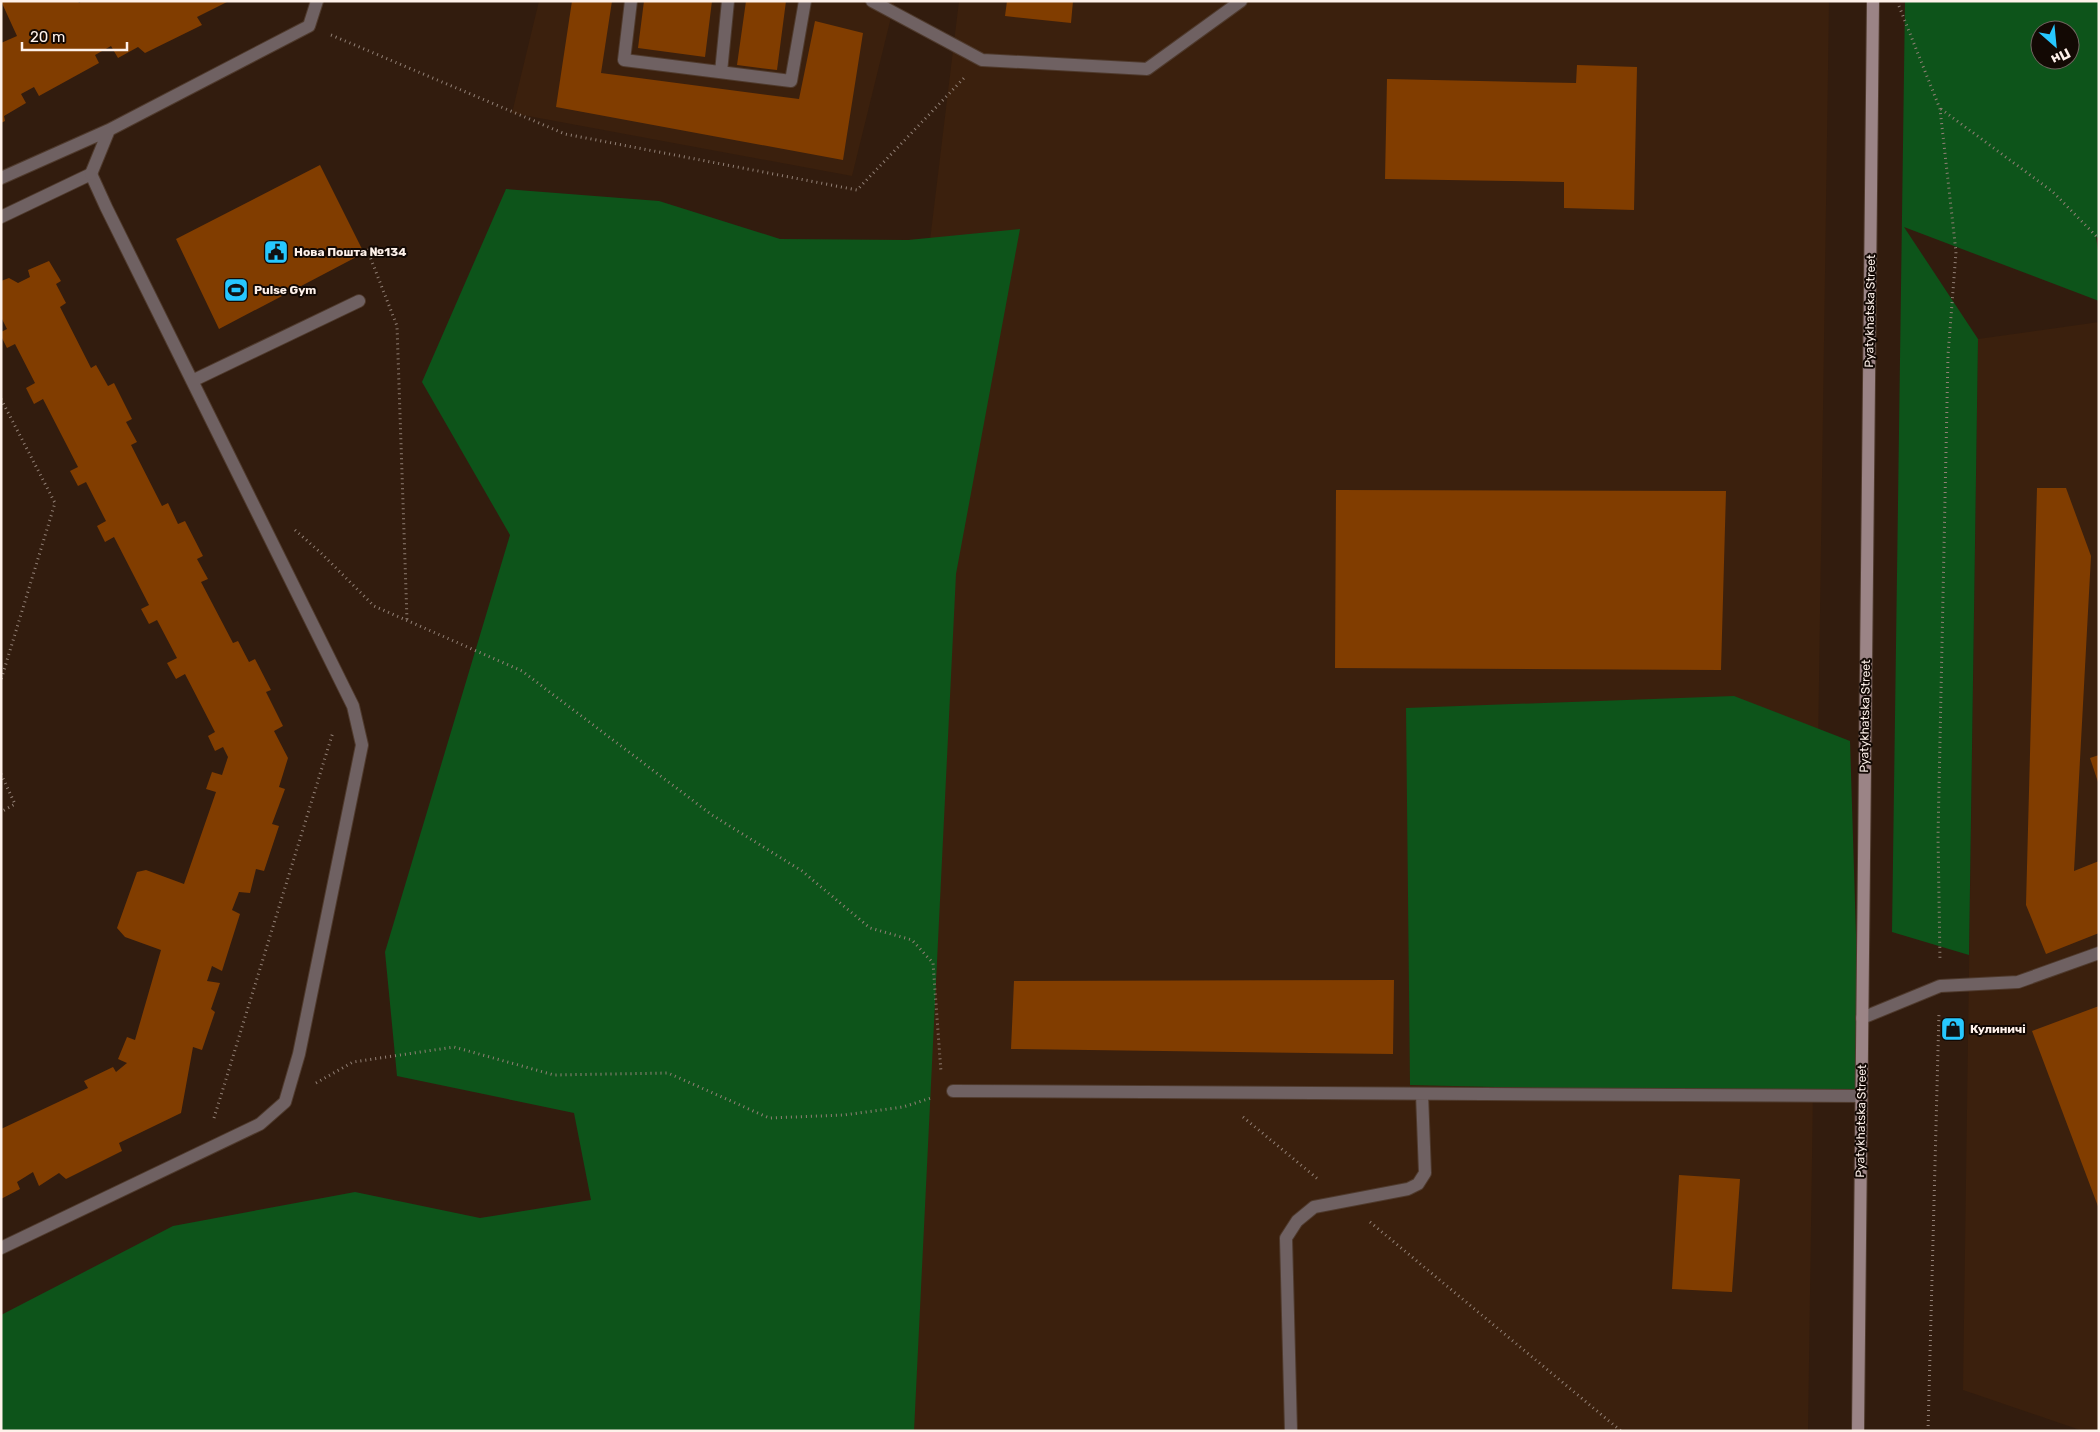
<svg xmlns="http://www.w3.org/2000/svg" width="2100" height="1432" viewBox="0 0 2100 1432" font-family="Rubik,sans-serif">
<rect width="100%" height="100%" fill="#321c0e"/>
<path fill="#3b200d" d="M539,1H895L852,176L512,113Z
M959,1H1829L1808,1431H879L920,323Z
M2099,322V1431H2083L1963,1390L1978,339Z"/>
<path fill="#0d541a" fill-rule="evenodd" d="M1905,1H2099V238L2096,237L2099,257V301L1904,227L1978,339L1969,955L1892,932ZM2040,30H2070V60H2040Z
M506,189L659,201L780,239L908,240L1020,229L956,574L914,1431H1V1315L173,1226L355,1192L480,1218L591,1200L574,1113L397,1076L385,952L510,535L422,382Z
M1734,696L1850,741L1861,1096L1410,1085L1406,708Z"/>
<path fill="#813d00" d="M1,1H78L79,3L82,1H229L197,17L202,25L145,53L138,47L118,58L111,46L95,55L99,63L39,96L34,87L21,94L26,103L4,116L5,121L1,123V43L17,36Z
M572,1H612L601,73L799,99L815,21L863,33L843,160L556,107Z
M644,1H712L705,57L638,48Z
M746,1H786L777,70L737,65Z
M1007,1H1073L1071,23L1005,16Z
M1577,65L1637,67L1634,210L1564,208V182L1385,179L1387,79L1576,83Z
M320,165L364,253L219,329L176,239Z
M49,261L61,281L56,284L66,303L60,307L91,368L96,365L108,386L114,383L132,419L126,422L137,442L131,445L162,506L168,503L178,524L185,521L203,556L197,559L208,579L201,582L233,643L238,641L249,662L255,659L271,690L266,692L283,726L274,731L288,758L279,787L285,789L272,824L279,826L264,871L256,869L250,893L239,892L232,910L240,914L222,971L212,966L207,981L220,983L211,1009L215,1012L202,1050L193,1047L181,1113L119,1143L122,1151L66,1179L59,1173L39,1186L33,1172L17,1182L20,1189L1,1199V1129L88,1088L84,1081L113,1067L116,1072L127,1063L118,1059L127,1037L135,1040L161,950L125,937L117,928L137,872L146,870L184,884L216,792L206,789L212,772L222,775L228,757L223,747L215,751L208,736L215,732L185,674L176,679L167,663L177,658L157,620L149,624L141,609L149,605L114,537L105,542L97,526L106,521L86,482L78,486L70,471L78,467L43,399L34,404L26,388L35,383L15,344L7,348L1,336V332L7,329L1,317V281L9,278L18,283L30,277L28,270Z
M2037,488H2066L2091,556L2074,871L2099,861V933L2046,954L2026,905Z
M1336,490L1726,491L1721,670L1335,668Z
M2099,755V782H2098L2090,758Z
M1394,980L1393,1054L1011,1049L1014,981Z
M2099,1006V1209L2032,1031Z
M1679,1175L1740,1179L1732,1292L1672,1289Z"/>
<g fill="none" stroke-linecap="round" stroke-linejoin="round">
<defs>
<path id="lane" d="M631,1L624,60L791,81L805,1
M872,1L982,60L1147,69L1241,1
M721,72L728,1
M1,217L91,174L106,207L353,706L362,745L299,1054L285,1102L260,1124L1,1248
M192,381L359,301
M1862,1018L1940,986L2018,982L2099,953
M953,1091L1861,1096
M1291,1431L1286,1238L1297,1221L1314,1207L1408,1189L1418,1184L1425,1173L1422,1094"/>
<path id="street" d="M91,174L109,130L309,26L317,1
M1,178L109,130"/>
<path id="secondary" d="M1858,1431L1873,1"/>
</defs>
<use href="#lane" stroke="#4f3a2d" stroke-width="14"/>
<use href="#street" stroke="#4f3a2d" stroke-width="14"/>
<use href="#secondary" stroke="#4f3a2d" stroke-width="14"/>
<path stroke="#928076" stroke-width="3" stroke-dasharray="1 4" stroke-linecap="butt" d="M1899,6L1940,109L1956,252L1948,355L1938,837L1940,961
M331,35L565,134L857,190L964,78
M1941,109L2053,192L2099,239
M367,249L397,326L407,620
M1,399L55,503L1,680
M295,530L321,553L374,606L522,671L712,815L802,871L870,928L912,940L933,963L941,1072
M1,774L15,804L1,812
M316,1083L353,1062L454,1047L554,1075L668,1073L769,1118L844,1115L903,1107L931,1098
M1243,1117L1319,1180
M214,1118L333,732
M1370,1222L1621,1431
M1928,1431L1939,1012"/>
<use href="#lane" stroke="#6f6162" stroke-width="12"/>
<use href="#street" stroke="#6f6162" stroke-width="12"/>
<use href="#secondary" stroke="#9b8486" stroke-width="12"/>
</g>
<defs>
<symbol id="civic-square" viewBox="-11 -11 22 22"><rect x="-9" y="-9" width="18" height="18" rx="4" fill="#27c8ff" stroke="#130904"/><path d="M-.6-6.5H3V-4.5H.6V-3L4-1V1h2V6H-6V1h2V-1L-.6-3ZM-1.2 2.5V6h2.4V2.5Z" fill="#111"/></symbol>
<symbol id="stadium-square" viewBox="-11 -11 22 22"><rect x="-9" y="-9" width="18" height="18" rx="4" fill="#27c8ff" stroke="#130904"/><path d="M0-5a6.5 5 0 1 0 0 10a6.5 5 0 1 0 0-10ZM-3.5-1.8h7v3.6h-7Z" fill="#111"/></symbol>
<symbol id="shop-square" viewBox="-11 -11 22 22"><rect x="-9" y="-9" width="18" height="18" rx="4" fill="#27c8ff" stroke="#130904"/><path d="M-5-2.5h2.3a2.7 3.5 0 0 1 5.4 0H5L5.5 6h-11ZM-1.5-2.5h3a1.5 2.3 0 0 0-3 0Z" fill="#111"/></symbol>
</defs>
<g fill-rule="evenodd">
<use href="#civic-square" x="262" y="238" width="28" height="28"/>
<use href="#stadium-square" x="222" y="276" width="28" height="28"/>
<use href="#shop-square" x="1939" y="1015" width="28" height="28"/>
</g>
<g text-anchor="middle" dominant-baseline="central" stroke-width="4" stroke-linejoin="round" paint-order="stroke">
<g font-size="12" font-weight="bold" fill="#fef1ea" stroke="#130904" text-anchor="start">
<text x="294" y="252">Нова Пошта №134</text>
<text x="254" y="290">Pulse Gym</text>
<text x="1970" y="1029">Кулиничі</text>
</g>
<g font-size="12" fill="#fef1ea" stroke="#130904">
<text transform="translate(1870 311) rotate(-89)">Pyatykhatska Street</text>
<text transform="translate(1865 716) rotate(-89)">Pyatykhatska Street</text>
<text transform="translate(1861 1121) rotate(-89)">Pyatykhatska Street</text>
</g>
</g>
<rect width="2100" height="1432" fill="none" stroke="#fef1ea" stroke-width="5"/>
<g transform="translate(2055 45) rotate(153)"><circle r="24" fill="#130904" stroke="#716660"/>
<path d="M0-4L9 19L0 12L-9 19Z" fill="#27c8ff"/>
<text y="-8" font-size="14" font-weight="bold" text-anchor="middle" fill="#fef1ea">Пн</text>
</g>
<path d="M22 42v8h105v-8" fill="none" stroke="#fef1ea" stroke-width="2.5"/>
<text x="30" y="42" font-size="15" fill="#fef1ea" stroke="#130904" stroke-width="4" paint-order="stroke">20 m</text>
</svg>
